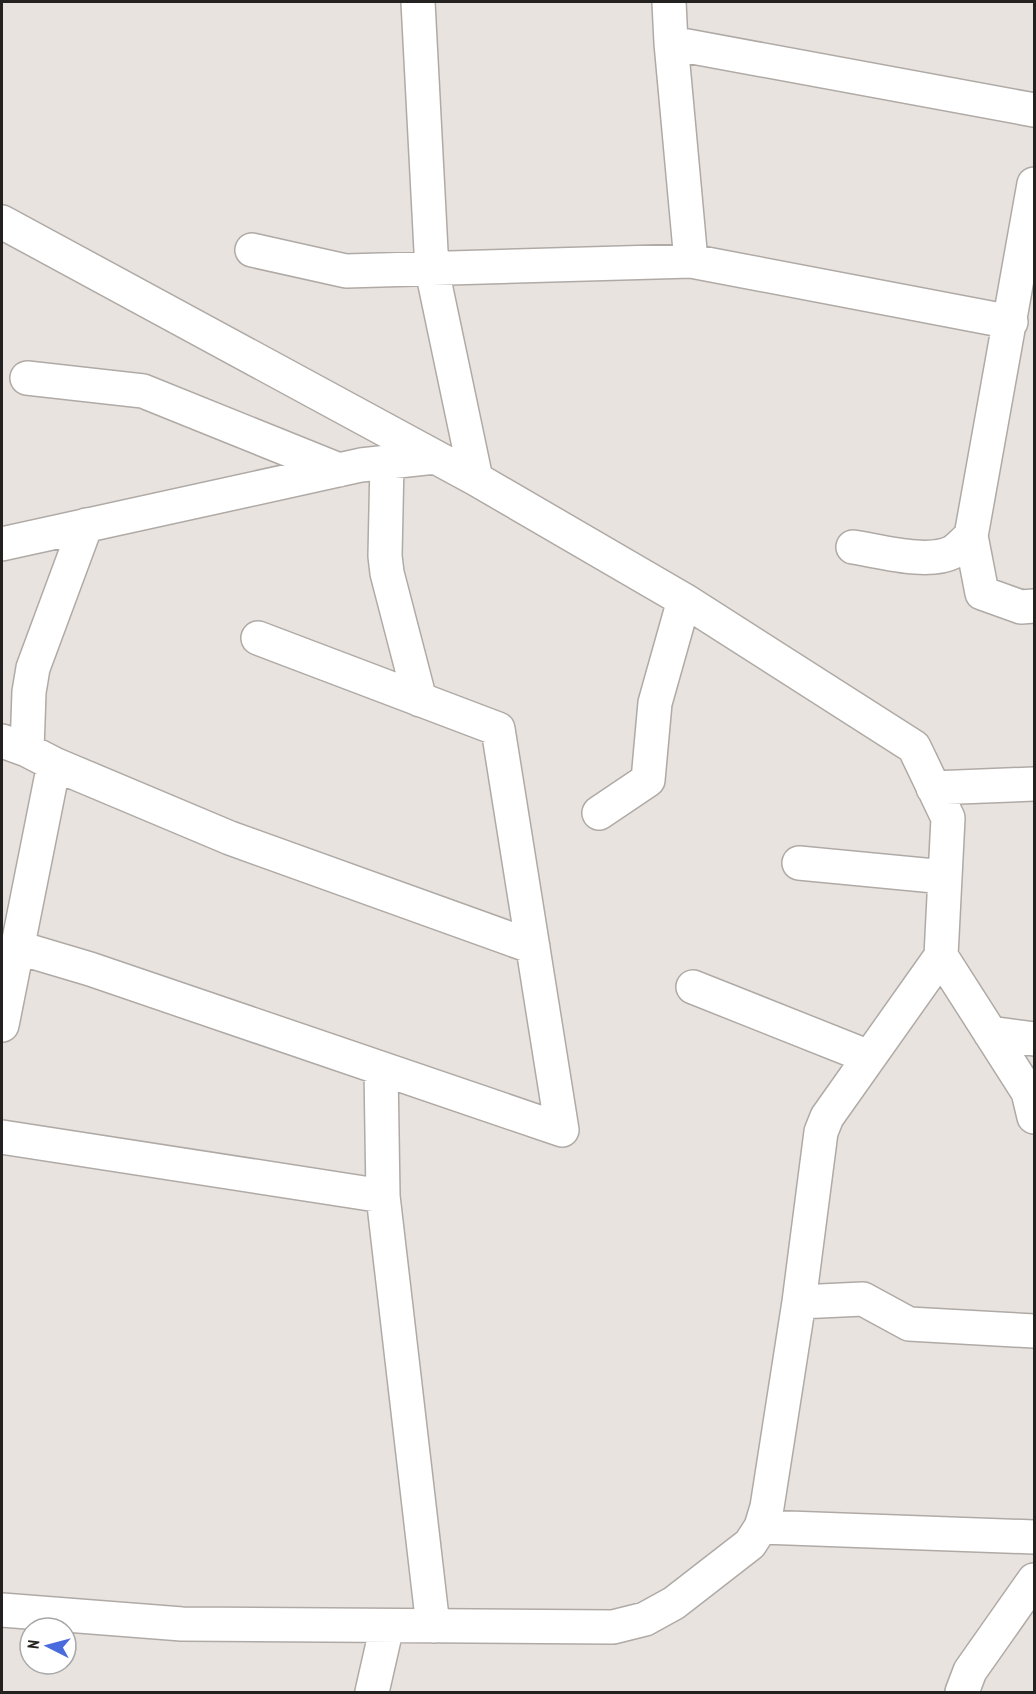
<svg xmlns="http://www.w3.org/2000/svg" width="1036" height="1694" viewBox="0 0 1036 1694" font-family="'PT Sans Narrow',sans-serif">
<rect width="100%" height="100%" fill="#e8e3de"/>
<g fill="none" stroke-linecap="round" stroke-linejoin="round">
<defs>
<path id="minor" d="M418,2L432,270L476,479L684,600L914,747L948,818L941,956L1028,1092L1034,1117
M669,2L671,43L691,261
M671,43L1034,110
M2,222L476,479
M252,250L346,271L691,261L1011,322
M27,378L143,391L339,470
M387,462L385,556L387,573L420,700
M971,536L982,593L1021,607L1034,606
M2,544L361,465L435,457
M853,547C880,551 928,565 953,552C959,548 965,541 971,536L1034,184
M2,741L27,750L54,764L230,838L533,947
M27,750L29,692L33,668L86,525
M933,788L1034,784
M599,813L648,780L655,703L684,600
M799,863L945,877
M16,947L90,969L562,1130L498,729L258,638
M693,987L869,1057
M2,1025L54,764
M990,1033L1034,1039
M381,1069L383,1196L433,1626
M2,1137L383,1196
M799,1302L863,1299L909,1324L1034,1331
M761,1527L1034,1537
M2,1610L182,1624L613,1627L645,1619L674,1603L750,1544L761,1527L767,1507L799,1302L821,1132L827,1117L941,956
M372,1692L387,1626
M962,1692L970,1671L1034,1580"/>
</defs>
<use href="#minor" stroke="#b0aaa6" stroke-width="36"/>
<use href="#minor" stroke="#fff" stroke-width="33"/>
</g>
<rect width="1036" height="1694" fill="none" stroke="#242220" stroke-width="6"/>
<g transform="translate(48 1646) rotate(276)"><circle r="28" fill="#ffffff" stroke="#a7a7a6" stroke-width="1.5"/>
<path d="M0-4.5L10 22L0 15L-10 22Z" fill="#496bde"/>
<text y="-9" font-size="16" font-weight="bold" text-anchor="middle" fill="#242220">N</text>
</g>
</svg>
